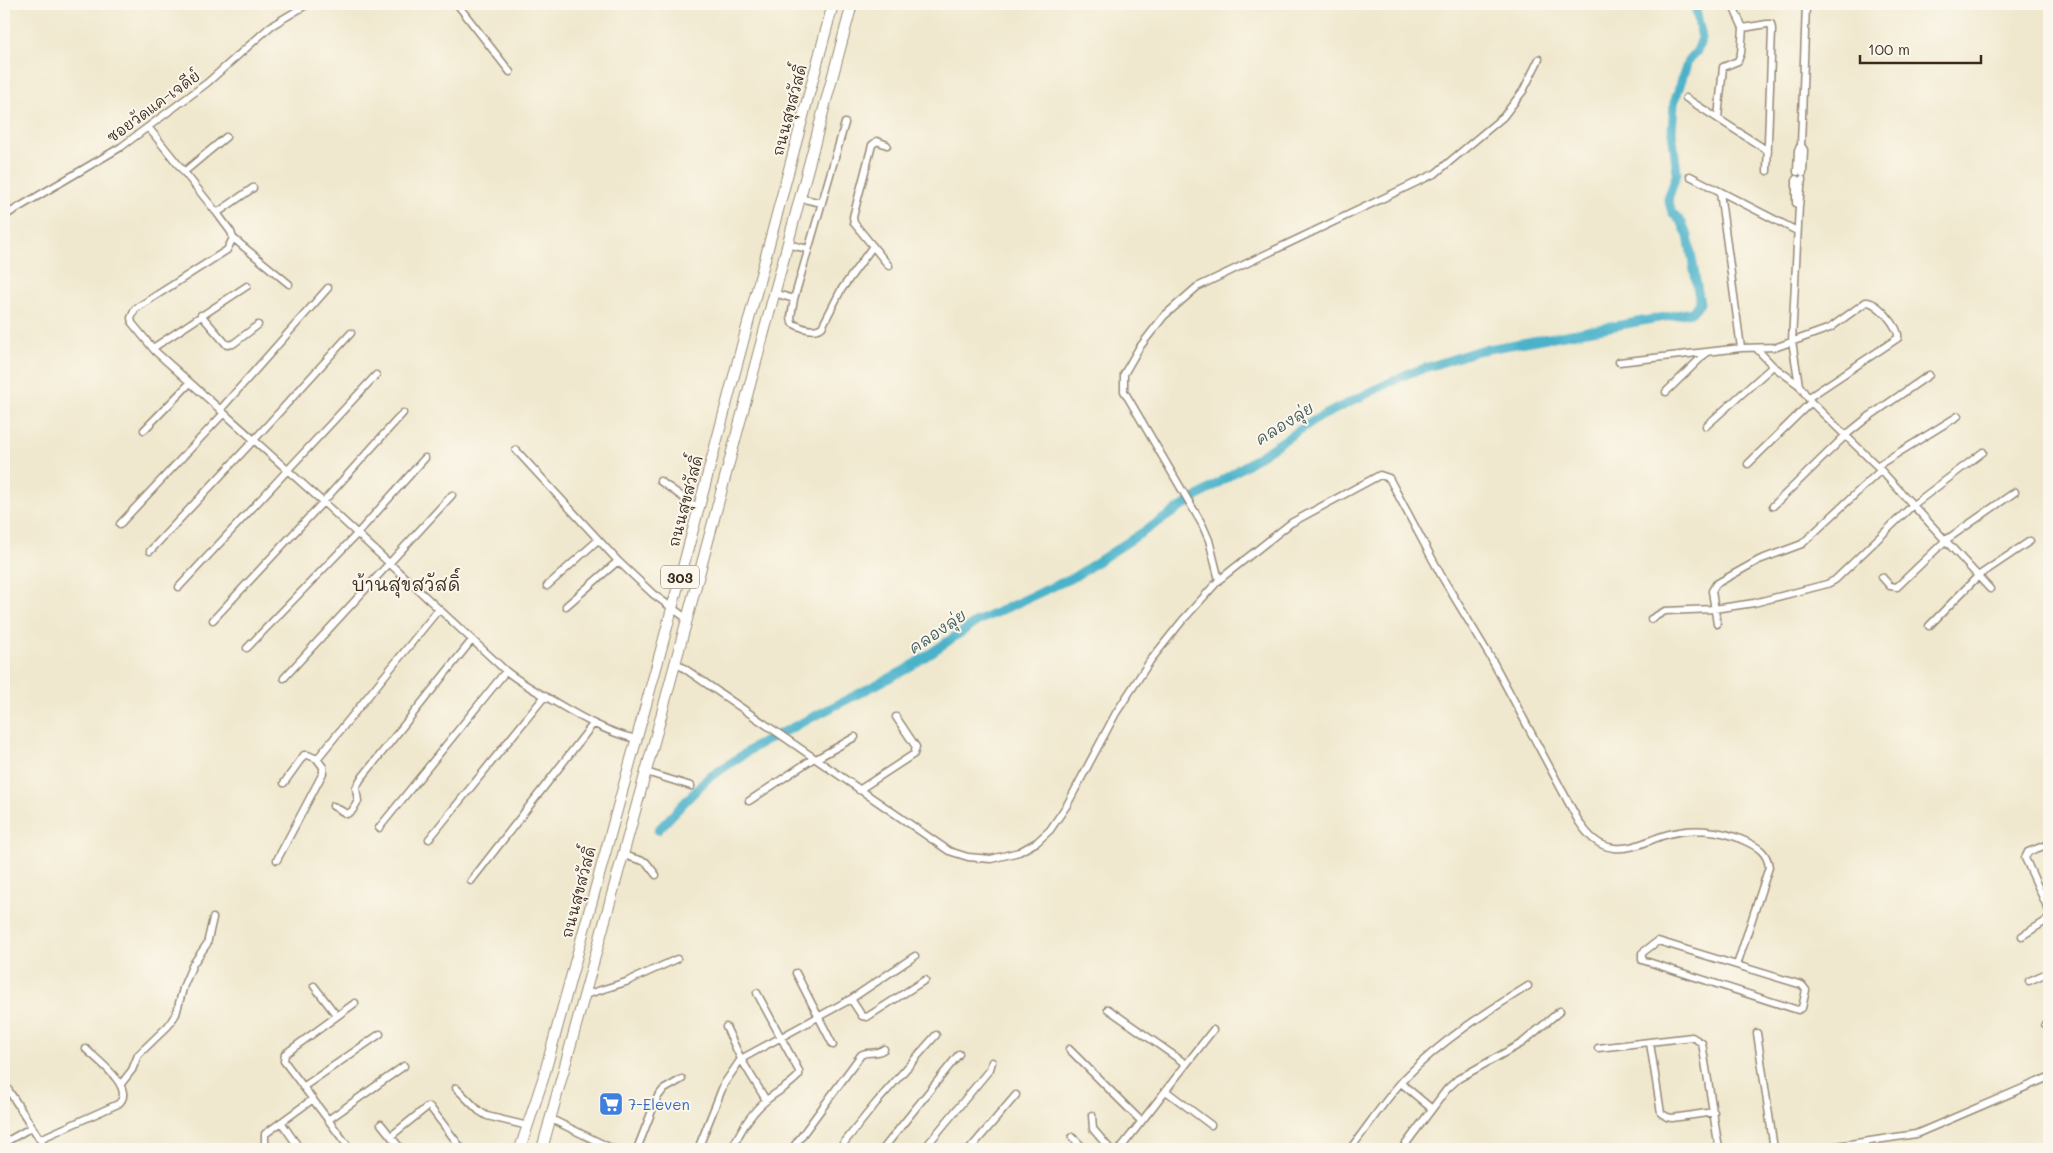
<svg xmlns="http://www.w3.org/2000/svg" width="2053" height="1153" viewBox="0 0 2053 1153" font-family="Mali,'Playpen Sans Thai',sans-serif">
<rect width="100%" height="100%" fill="#fbf7ec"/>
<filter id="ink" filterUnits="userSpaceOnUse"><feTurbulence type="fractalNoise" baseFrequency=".02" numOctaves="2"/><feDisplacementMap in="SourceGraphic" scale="10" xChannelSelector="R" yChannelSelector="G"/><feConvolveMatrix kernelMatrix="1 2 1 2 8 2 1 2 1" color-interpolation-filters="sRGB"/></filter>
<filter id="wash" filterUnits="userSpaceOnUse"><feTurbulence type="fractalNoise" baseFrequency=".0096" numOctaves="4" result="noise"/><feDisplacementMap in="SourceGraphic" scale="20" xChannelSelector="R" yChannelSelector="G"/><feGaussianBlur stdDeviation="1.12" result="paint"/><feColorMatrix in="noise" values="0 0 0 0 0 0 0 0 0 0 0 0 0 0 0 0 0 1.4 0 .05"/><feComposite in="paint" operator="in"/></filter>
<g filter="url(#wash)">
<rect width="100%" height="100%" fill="#f0e8ce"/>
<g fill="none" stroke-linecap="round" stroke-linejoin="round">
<path stroke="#4bb2ca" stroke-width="9" d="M658,830L707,779L756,746L907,669L978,621L1074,577L1318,418L1407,374L1477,351L1692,312L1700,303L1688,236L1682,223L1672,212L1668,199L1677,173L1672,131L1674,103L1688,61L1697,51L1702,38L1696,10L1692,4"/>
</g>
</g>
<g filter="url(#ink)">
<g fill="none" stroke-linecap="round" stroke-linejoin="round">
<defs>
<path id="minor" d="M457,4L510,72
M1743,28L1767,24H1771L1772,29L1767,171
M1686,98L1768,151
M1718,118L1723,67L1738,61L1741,53L1743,28L1732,4
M845,123L794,299L791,317L792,323C801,328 813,333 822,327L841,290L873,246
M148,127L217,213L231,232L233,238L227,250L135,309L131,318L132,323L155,351L323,502L506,671C521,683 539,693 555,702C582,718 606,732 636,739
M887,145L877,141L872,145L853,217L854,223L889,266
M1801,145L1806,4
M184,172L226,137
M1797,172L1798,150L1801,145L1804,150L1803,173
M1690,176L1797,231
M1796,179V203L1799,206L1802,179
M1720,192L1741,348
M799,198L822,203
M1799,206L1792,341L1799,385L1811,402L1877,466L1990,589
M217,213L253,188
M4,216L121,147L207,83L271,26L308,4
M233,238L289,284
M787,244L808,249
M774,293L794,299
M201,315L227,345L233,344L258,325
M153,348L247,286
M1757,349L1773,366L1799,385
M1619,362L1741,348L1777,347L1830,328L1866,302C1877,301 1900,328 1898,338L1808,398
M1666,392L1706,353
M220,410L328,288
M1706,426L1773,366
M144,430L190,383
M516,450L618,561L653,594L686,618
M1748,464L1811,402
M1877,466L1958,416
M660,481L698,508
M1773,506L1846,435L1867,418L1929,375
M120,524L224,413
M150,551L254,440L351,333
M1882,577L1890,586L1897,587L1946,540L2015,492
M1219,580L1209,540L1202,524L1124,391V374L1139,348L1164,316L1197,287L1436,173L1503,117L1523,91L1539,59
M547,586L598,540
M179,587L376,375
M566,606L618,561
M1651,619L1665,611L1714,609L1754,603L1827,584L1835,580L1913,505L1983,452
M213,620L323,502L403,413
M1717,624L1712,591L1716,584L1759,560L1802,544L1881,470
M1929,626L1978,576L2030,541
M247,648L357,534L425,458
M675,662L949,851L968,857L991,859L1019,852L1037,842L1050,830L1067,805L1116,713L1150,661L1182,621L1219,580L1291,523L1380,475L1389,478L1442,577L1491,658L1579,822C1588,835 1597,846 1614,848C1632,850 1647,841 1662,836C1689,827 1720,829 1745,841C1758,847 1767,852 1769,867L1737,965
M284,678L452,495
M816,759L855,737
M646,772L691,786
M284,783L304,755H308L317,759
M859,790L914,754L916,747L896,717
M749,801L814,758
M333,806L347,814L352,811L358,801L356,788L360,780L472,640
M379,828L506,671
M429,839L545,696
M2049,844L2028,852L2025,858L2049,911
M623,855L646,862L656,875
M277,860L323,773V767L317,759L439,609
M471,881L593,724
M2022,936L2049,919
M1658,941L1802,985L1806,990L1802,1008L1798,1010L1642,960V953Z
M796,973L833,1045
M2029,981L2049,972
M314,986L337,1016
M585,995L626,982L677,959
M851,999L862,1016L867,1017L925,980
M1108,1009L1186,1064
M2045,1024L2049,1022
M726,1027L741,1059L766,1100
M1757,1033L1774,1149
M1650,1043L1661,1113L1667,1117L1672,1118L1714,1112
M1598,1048L1692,1037L1702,1043L1719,1149
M1069,1049L1141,1121
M4,1083L46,1149
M1401,1083L1432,1109
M121,1084L132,1070L138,1055L168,1026L176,1014L184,985L193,964L207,944L213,918
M303,1087L380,1034
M456,1088L479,1111L487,1116L528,1126
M1166,1091L1211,1125
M1092,1115L1093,1129L1110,1149
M551,1119L613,1149
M328,1120L404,1066
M281,1122L300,1149
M381,1124L401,1149
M391,1136L427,1107H430L462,1149
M1072,1137L1085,1149
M40,1139L118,1104C137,1089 97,1060 86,1049
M4,1143L32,1127
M270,1149L265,1143V1134L313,1099
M350,1149L284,1061L285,1054L355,1003
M637,1149L657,1098L663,1090L682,1079
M698,1149L724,1084L741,1059L851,999L915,956
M732,1149C740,1131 752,1111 768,1099C778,1091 791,1085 799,1075V1071L757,993
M792,1149L861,1055C868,1050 874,1056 884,1049
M839,1149L876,1103L936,1035
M883,1149L959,1054
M924,1149L990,1069L992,1062
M970,1149L1016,1095
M1120,1149L1213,1030
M1350,1149C1369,1125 1386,1098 1406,1077C1442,1040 1485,1013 1528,986
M1402,1149L1447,1089L1458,1079L1522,1043L1560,1011
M1817,1149L1916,1134L2049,1077"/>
<path id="primary" d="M520,1149L543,1079L658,661L833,4
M542,1149L656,735L852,4"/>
</defs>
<use href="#minor" stroke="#968976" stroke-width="9"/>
<use href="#primary" stroke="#968976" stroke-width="12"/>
<use href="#minor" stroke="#fff" stroke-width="6"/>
<use href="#primary" stroke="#fff" stroke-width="10"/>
</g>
</g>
<defs>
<symbol id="supermarket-square" viewBox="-11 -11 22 22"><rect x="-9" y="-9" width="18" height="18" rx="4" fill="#3f7fe0" stroke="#fbf7ec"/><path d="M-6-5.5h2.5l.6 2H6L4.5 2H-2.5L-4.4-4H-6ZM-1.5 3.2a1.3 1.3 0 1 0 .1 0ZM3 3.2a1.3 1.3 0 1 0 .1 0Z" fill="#fff"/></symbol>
</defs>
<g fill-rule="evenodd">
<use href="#supermarket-square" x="597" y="1090" width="28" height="28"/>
</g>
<g text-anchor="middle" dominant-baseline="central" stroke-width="4" stroke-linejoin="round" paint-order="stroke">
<rect fill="#fbf7ec" stroke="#75685c" stroke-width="1" x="661" y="565.5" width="38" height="23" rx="4"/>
<g font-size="14" font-weight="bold" fill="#3b2a1e">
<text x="680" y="577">303</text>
</g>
<g font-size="15" fill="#3b2a1e" stroke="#fbf7ec">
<text transform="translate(153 106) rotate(-36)">ซอยวัดแค-เจดีย์</text>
<text transform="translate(789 110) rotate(-75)">ถนนสุขสวัสดิ์</text>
<text transform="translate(685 501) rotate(-75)">ถนนสุขสวัสดิ์</text>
<text transform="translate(578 892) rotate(-75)">ถนนสุขสวัสดิ์</text>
</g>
<g font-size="15" fill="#366cbe" stroke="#fbf7ec" text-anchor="start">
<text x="628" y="1104">7-Eleven</text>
</g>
<g font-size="16" font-style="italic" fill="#415a5a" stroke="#fbf7ec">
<text transform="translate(1284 423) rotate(-32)">คลองลุ่ย</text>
<text transform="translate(937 631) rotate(-34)">คลองลุ่ย</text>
</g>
<g font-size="18" fill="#3b2a1e" stroke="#fbf7ec">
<text x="406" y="584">บ้านสุขสวัสดิ์</text>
</g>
</g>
<rect width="2053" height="1153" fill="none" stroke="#fbf7ec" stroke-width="20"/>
<path d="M1860 55v8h121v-8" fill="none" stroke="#3b2a1e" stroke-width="2.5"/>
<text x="1868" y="55" font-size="15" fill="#3b2a1e" stroke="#fbf7ec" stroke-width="4" paint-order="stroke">100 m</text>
</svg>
